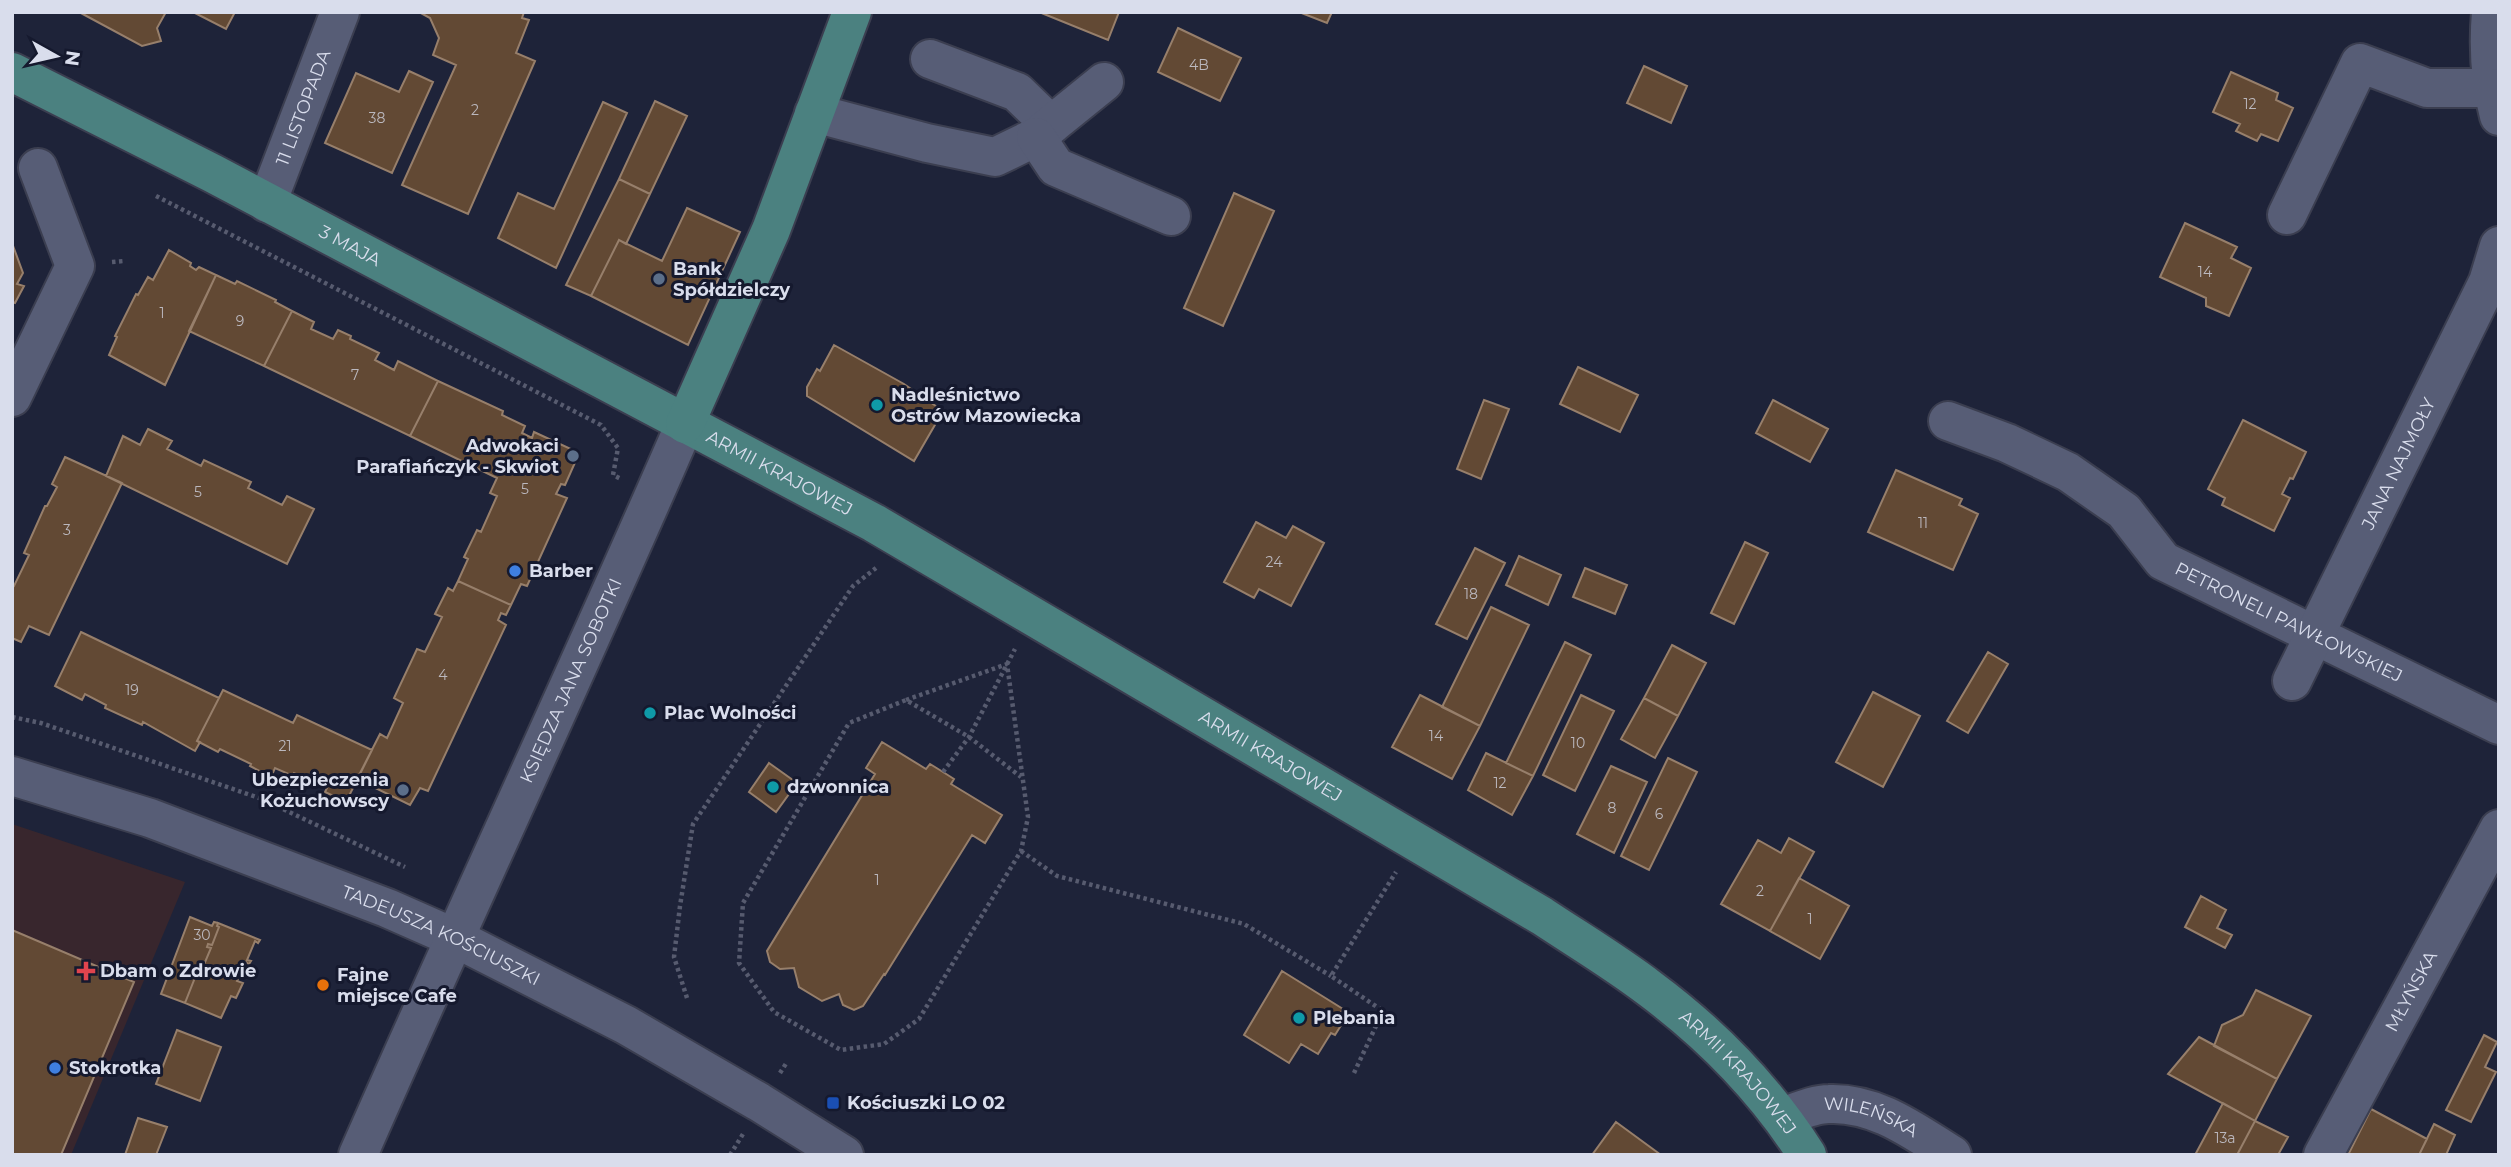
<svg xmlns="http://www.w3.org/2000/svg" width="2511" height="1167" viewBox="0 0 2511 1167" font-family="Montserrat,sans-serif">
<rect width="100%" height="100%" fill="#1e2339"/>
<path fill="#38262d" d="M12,824L185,882L71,1155H12Z"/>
<path fill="#624934" stroke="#977f6b" stroke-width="2" d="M79,12H166L157,28L161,41L142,46Z
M193,12H235L226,29Z
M419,12H524L522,18L529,20L516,53L535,61L468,214L402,185L456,65L433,55L439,38L430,18Z
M1039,12H1119L1108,40Z
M1299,12H1332L1327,23Z
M1178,28L1241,58L1220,101L1158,72Z
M1644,66L1687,86L1671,123L1627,103Z
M409,71L433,82L392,173L325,143L356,73L399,92Z
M2231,72L2278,93L2276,100L2293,108L2278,141L2261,134L2257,141L2236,131L2240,124L2213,112Z
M655,101L687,116L650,194L619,179Z
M603,102L627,113L556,268L498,238L518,193L554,209Z
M619,179L650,194L626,244L619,240L591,296L566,285Z
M1234,193L1274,211L1223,326L1184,308Z
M687,208L740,232L688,345L591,296L619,240L662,261Z
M2185,223L2237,247L2231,258L2251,268L2229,316L2206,306V298L2160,277Z
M12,243L23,273L17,284L24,286L15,303L12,302Z
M169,250L191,263L190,266L196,270L199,267L216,275L165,385L109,355L117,337L115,336L136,294L138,295L148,277L153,280Z
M216,275L235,284L237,281L276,300L275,302L292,311L264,366L189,331Z
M292,311L314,322L311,329L333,339L338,330L351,336L350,339L379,353L375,360L394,370L398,361L438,381L410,436L264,366Z
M834,345L904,384L943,411L914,461L807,396V387L817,369L820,371Z
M1578,367L1638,395L1620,432L1560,404Z
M438,381L503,411L502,415L525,426L522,433L532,438L534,432L573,450L571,456L577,458L565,485L561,484L556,494L567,498L527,586L521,584L511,605L458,581L468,559L464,557L477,530L481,532L497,496L490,493L497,478L410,436Z
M1484,400L1509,409L1481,479L1457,469Z
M1773,400L1828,429L1810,462L1756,433Z
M2243,420L2306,452L2293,479L2290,478L2282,494L2290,498L2274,531L2222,505L2225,498L2208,489Z
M148,429L172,441L167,449L201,466L204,460L251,482L248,488L282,505L287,496L314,509L287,564L106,476L123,436L140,445Z
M65,457L122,483L49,635L29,626L21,642L12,638V585L14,586L29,555L24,553L45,506H47L57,487L52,484Z
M1896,470L1962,499L1959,505L1978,514L1953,570L1868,532Z
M1256,522L1286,538L1293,526L1324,543L1291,606L1259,589L1254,598L1224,582Z
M1745,542L1768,553L1734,624L1711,613Z
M1475,548L1505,563L1467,639L1436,624Z
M1519,556L1561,575L1548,605L1506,585Z
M1585,568L1627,585L1615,614L1573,597Z
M458,581L511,605L506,615L501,613L498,620L506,625L428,791L420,788L410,805L357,779L380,734L387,738L403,703L394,698L417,649L425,652L442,617L435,614L448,588L453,591Z
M1491,607L1529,625L1480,726L1442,707Z
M81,632L219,698L197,741L200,742L195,751L143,722L142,725L105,708L106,705L85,694L82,700L55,686Z
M1565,642L1591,655L1533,776L1506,763Z
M1672,645L1706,663L1678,716L1644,698Z
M1988,652L2008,664L1968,733L1947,721Z
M223,690L293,723L297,715L372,750L346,802L325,792L327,788L294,773L293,776L275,768L271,777L250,766L251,764L220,749L218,752L197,741Z
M1873,692L1920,716L1883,787L1836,762Z
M1420,695L1480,726L1452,779L1392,747Z
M1581,695L1614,711L1575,791L1543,775Z
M1644,698L1678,716L1655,758L1621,739Z
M882,742L926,769L930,764L943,772L954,779L951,784L1002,815L985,843L972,835L885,975L884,974L863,1006L854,1010L843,1005L839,994L822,1001L799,987L794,968L780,969L770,962L767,951L875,774L866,768Z
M1486,753L1533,776L1512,815L1468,790Z
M1668,758L1697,772L1649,870L1621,856Z
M769,763L797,783L776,812L749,792Z
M1611,766L1647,782L1614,853L1577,834Z
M1789,838L1814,852L1770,931L1721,904L1758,840L1781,853Z
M1799,878L1849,906L1820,959L1770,931Z
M2201,896L2226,910L2217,928L2232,935L2225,948L2185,927Z
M190,917L212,926L214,922L218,923L217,926L219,927L212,945L208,944L207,947L211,948L203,967L200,965L185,1003L161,994Z
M218,923L260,940L258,943L255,941L247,960L251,961L249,964L246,962L237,981L243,983L236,998L231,996L221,1018L185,1003L200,965L203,967L211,948L207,947L208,944L212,945L219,927L217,926Z
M12,930L134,982L61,1155H12Z
M1282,971L1343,1009L1339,1015L1345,1019L1335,1035L1331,1033L1318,1054L1301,1044L1289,1063L1244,1035Z
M2256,990L2311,1016L2277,1079L2214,1046L2222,1025L2243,1015Z
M177,1030L221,1047L200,1101L156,1084Z
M2484,1035L2497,1042L2485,1067L2496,1072L2471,1122L2446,1110Z
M2199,1037L2277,1079L2255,1121L2168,1074Z
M2223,1103L2255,1121L2237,1155H2195Z
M2371,1109L2427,1139L2419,1155H2348Z
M138,1118L167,1127L156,1155H125Z
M2255,1121L2288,1137L2278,1155H2237Z
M1616,1122L1661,1155H1592Z
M2434,1124L2455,1135L2446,1155H2419Z"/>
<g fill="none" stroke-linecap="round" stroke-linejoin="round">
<defs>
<g id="minor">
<path d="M2491,12C2488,48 2490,82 2499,116"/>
<path d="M930,59L1017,92L1051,125"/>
<path d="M814,113L927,143L995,157L1036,137L1104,82"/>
<path d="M1036,137L1056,167L1171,216"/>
<path id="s1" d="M267,203L340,12"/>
<path d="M2287,215L2360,63L2427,88H2491"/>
<path d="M12,397L75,266L38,168"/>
<path id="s2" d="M1948,421L2007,443L2068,472L2124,511L2163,561L2499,725"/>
<path id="s3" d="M2292,681L2488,282L2499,246"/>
<path id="s4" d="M12,776L150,818L387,908L455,938L626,1025L759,1102L844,1155"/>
<path id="s5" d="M1782,1117C1797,1112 1814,1104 1829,1104C1876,1102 1915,1132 1952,1155"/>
<path id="s6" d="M358,1155C465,911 579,669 685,424"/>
<path id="s7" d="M2323,1155L2499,829"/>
</g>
<g id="major">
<path id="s8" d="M12,72L212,173L874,523L1542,916C1578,940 1615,962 1649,988C1711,1034 1765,1089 1807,1155"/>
<path d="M685,424L771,230L852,12"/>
</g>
</defs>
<use href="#minor" stroke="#3b3e50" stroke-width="42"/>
<use href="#major" stroke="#3b3e50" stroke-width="42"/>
<path stroke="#575b6f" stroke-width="4.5" stroke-dasharray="3.5 3.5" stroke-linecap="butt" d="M156,196L601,425L618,448L613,475L621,479
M112,262L124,261
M906,700L1007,664L1028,817L1021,851L919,1019L884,1044L841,1050L774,1012L739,963L743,903L849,723L906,700L969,737L1021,777
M12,717L41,723L262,799L405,867
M943,772L969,737L1015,649
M1021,851L1057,876L1244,924L1331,976
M687,998L674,957L680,906L693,824L853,586L876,568
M780,1073L787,1062
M1354,1073L1383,1011L1331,976L1396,872
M730,1155L743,1134"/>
<use href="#minor" stroke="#575d76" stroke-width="38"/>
<use href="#major" stroke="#4b8180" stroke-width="38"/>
</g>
<g fill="#5c6f8a" stroke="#15192e" stroke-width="2.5">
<circle cx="659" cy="279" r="7"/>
<circle cx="573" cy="456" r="7"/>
<circle cx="403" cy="790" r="7"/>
</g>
<g fill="#0f9aa8" stroke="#15192e" stroke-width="2.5">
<circle cx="877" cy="405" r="7"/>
<circle cx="650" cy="713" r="7"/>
<circle cx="773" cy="787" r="7"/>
<circle cx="1299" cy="1018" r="7"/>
</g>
<g fill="#3f7fe0" stroke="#15192e" stroke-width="2.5">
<circle cx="515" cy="571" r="7"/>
<circle cx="55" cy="1068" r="7"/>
</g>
<path fill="#e0444e" stroke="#15192e" stroke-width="2.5" d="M82.5 960.5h7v7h7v7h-7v7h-7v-7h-7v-7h7z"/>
<circle fill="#e8710a" stroke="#15192e" stroke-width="2.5" cx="323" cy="985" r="7"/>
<rect fill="#1a4fb4" stroke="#15192e" stroke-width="2.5" x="826" y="1096" width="14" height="14" rx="3.5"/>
<g text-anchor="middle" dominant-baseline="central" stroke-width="6" stroke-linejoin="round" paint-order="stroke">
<g font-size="14" fill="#bbb8be">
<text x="1199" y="65">4B</text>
<text x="2250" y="104">12</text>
<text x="475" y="110">2</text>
<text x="377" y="118">38</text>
<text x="2205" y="272">14</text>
<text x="162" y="313">1</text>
<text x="240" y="321">9</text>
<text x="355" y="375">7</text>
<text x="525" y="489">5</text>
<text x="198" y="492">5</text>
<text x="1923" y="523">11</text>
<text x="67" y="530">3</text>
<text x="1274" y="562">24</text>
<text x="1471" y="594">18</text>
<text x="443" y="675">4</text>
<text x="132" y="690">19</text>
<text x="1436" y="736">14</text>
<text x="1578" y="743">10</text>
<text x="285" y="746">21</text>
<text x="1500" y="783">12</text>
<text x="1612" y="808">8</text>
<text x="1659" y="814">6</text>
<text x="877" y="880">1</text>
<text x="1760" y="891">2</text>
<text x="1810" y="919">1</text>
<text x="202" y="935">30</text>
<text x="2225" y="1138">13a</text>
</g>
<g font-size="18" fill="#d9ddec" stroke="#15192e">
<text stroke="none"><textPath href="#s1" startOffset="102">11 LISTOPADA</textPath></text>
<text stroke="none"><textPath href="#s8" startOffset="380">3 MAJA</textPath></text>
<text stroke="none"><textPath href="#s3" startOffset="242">JANA NAJMOŁY</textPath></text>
<text stroke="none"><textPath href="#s8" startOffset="866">ARMII KRAJOWEJ</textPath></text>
<text stroke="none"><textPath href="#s2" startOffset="402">PETRONELI PAWŁOWSKIEJ</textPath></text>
<text stroke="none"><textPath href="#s6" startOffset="520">KSIĘDZA JANA SOBOTKI</textPath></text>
<text stroke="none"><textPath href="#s8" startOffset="1433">ARMII KRAJOWEJ</textPath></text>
<text stroke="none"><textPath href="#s4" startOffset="458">TADEUSZA KOŚCIUSZKI</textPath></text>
<text stroke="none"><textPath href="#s7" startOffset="186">MŁYŃSKA</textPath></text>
<text stroke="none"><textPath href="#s8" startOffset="2000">ARMII KRAJOWEJ</textPath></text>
<text stroke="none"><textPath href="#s5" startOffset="93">WILEŃSKA</textPath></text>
</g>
<g font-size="18" font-weight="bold" fill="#d9ddec" stroke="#15192e" text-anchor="start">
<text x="673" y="269">Bank<tspan x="673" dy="21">Spółdzielczy</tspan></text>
<text x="891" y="395">Nadleśnictwo<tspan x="891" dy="21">Ostrów Mazowiecka</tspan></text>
<text x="559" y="446" text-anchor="end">Adwokaci<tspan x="559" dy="21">Parafiańczyk - Skwiot</tspan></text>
<text x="529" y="571">Barber</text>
<text x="664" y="713">Plac Wolności</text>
<text x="389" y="780" text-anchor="end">Ubezpieczenia<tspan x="389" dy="21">Kożuchowscy</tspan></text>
<text x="787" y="787">dzwonnica</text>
<text x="100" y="971">Dbam o Zdrowie</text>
<text x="337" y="975">Fajne<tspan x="337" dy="21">miejsce Cafe</tspan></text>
<text x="1313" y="1018">Plebania</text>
<text x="69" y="1068">Stokrotka</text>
<text x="847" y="1103">Kościuszki LO 02</text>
</g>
</g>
<rect width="2511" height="1167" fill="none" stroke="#d9ddec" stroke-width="28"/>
<g transform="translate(56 56) rotate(98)" stroke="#15192e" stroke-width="5" paint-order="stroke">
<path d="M0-5L12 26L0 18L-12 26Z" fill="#d9ddec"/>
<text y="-10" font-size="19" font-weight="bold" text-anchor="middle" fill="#d9ddec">N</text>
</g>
</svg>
